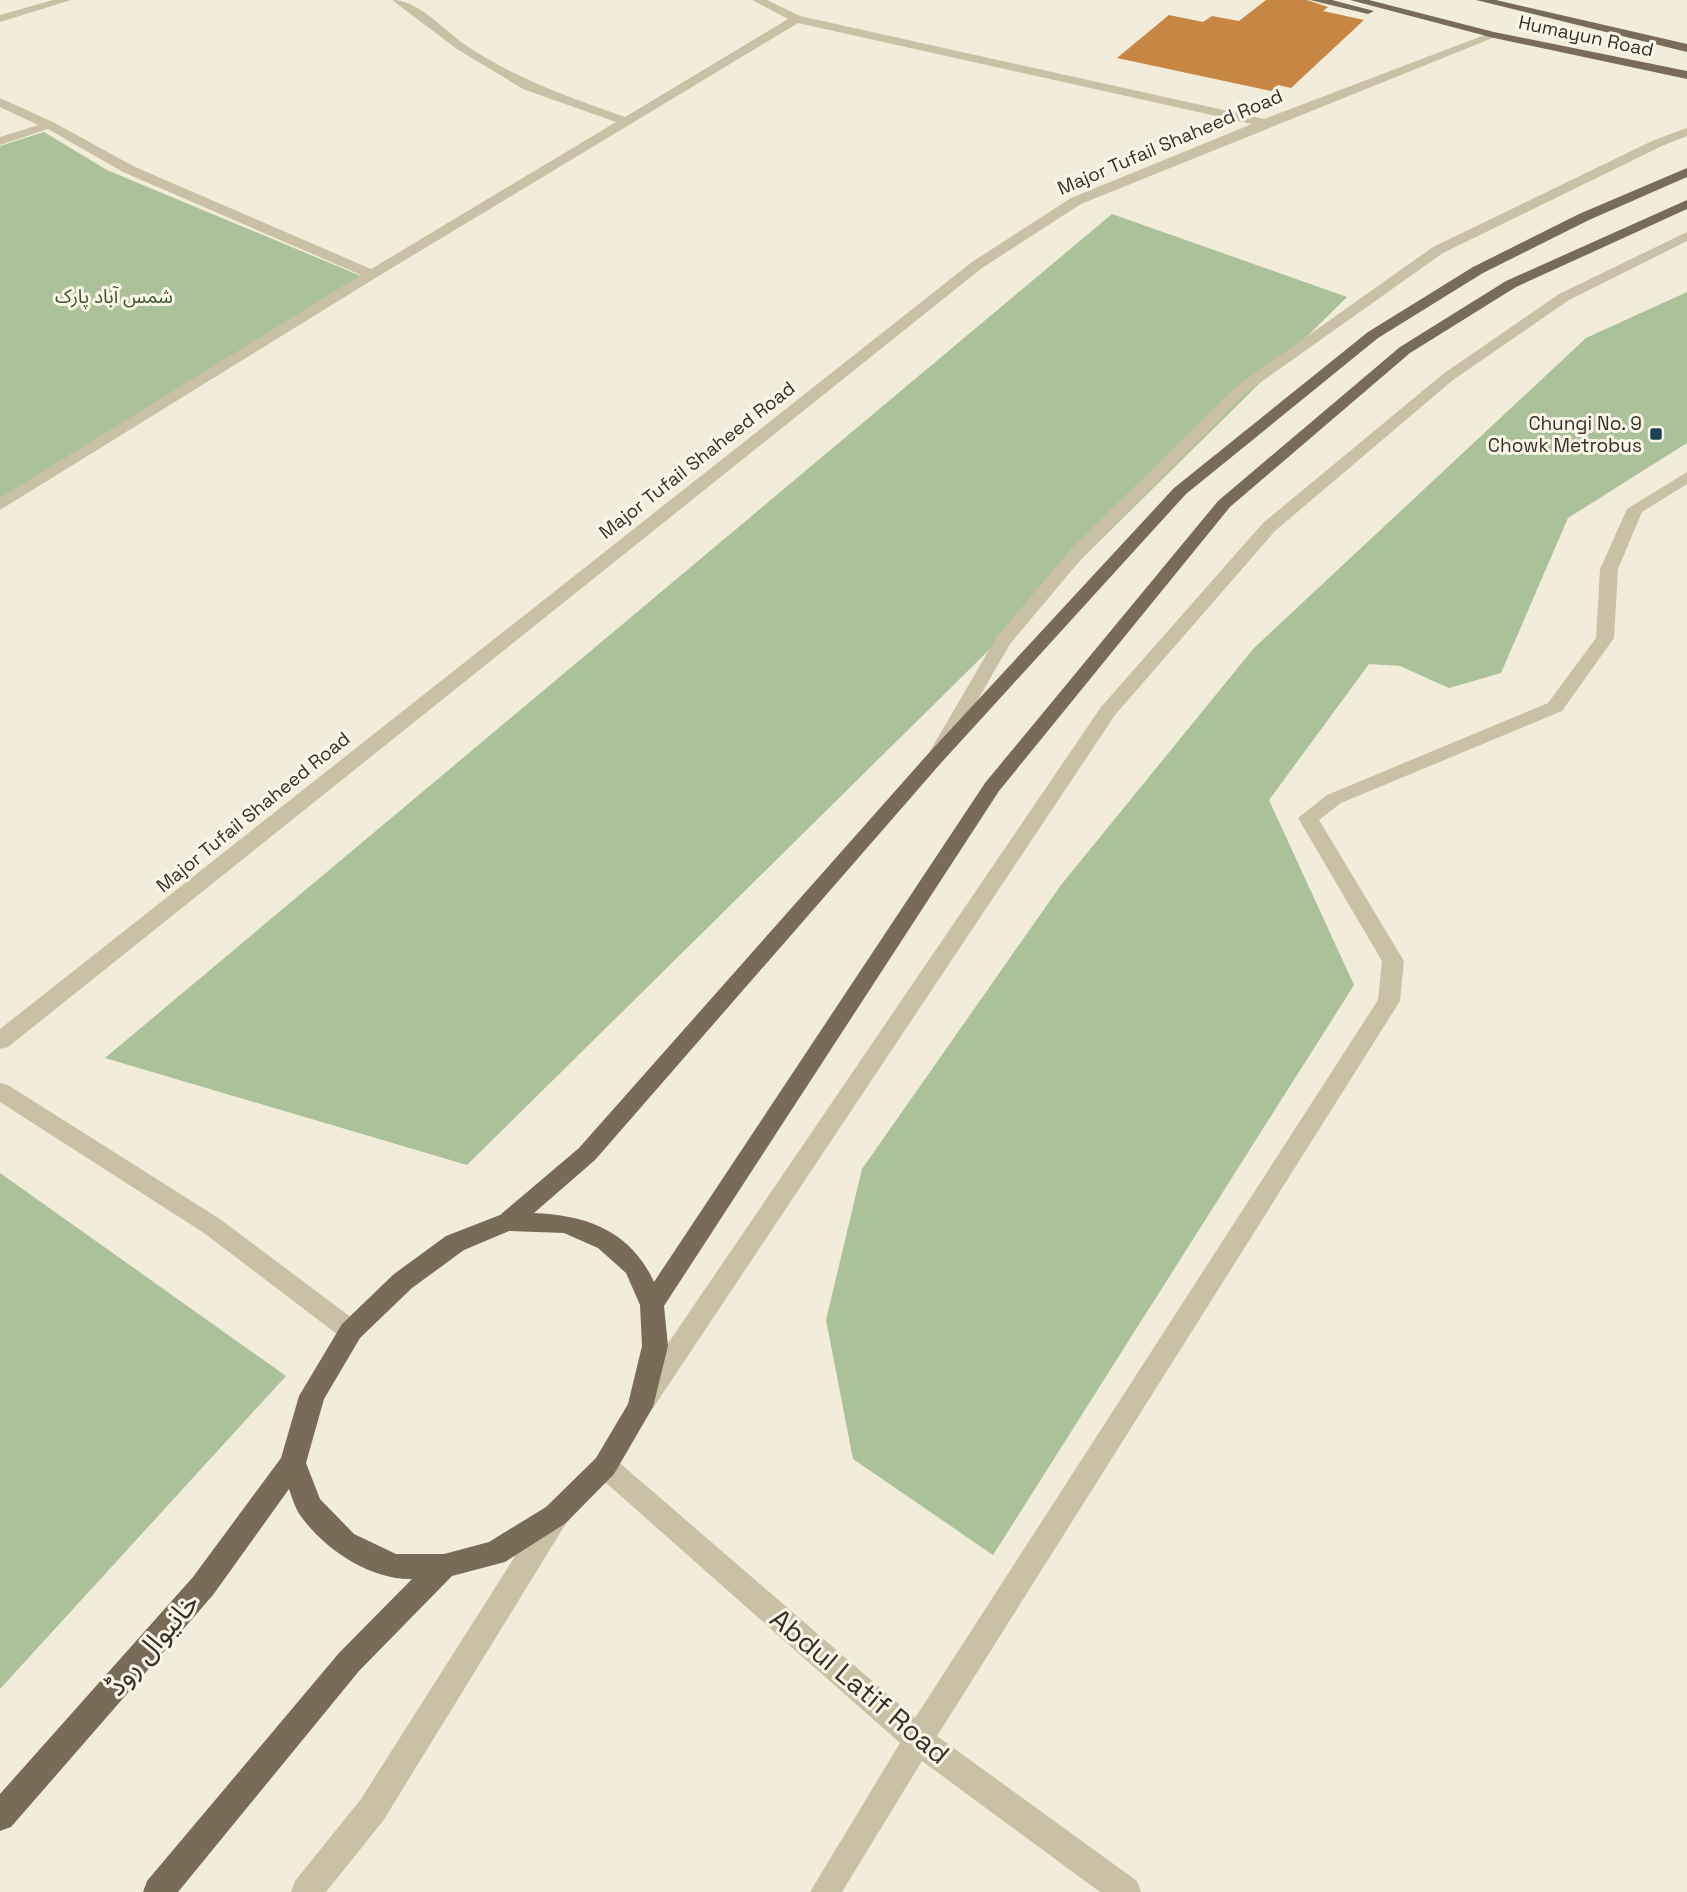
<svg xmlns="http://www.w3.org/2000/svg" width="1687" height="1892" viewBox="0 0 1687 1892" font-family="'Space Grotesk','Noto Sans Arabic',sans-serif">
<rect width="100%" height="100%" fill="#f2edda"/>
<path fill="#aac19a" d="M44,132L107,170L361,276L0,499V146Z
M1112,214L1347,297L467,1165L105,1058Z
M1687,292V443L1568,518L1501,673L1449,688L1400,666L1369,664L1269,800L1354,985L993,1555L853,1459L826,1320L862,1169L1061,885L1254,648L1586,338Z
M0,1173L286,1376L0,1689Z"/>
<path fill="#c78644" d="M1266,0H1307L1328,7L1323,11L1364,20L1291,88L1278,85L1271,91L1117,58L1169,15L1203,22L1212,16L1239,21Z"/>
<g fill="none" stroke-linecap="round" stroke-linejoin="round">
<path fill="#cac0a6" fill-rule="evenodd" d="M53,0H71L0,22V15Z
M392,0C418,0 443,29 464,44C516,79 566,96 625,117L788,19L752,0H767L800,16L1264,119L1490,33L1500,35L1081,204L982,268L8,1047L0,1049V1029L972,262L1071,198L1252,124L798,23L377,277L0,510V498L361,275L123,172L48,129L0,145V137L38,125L0,107V98L53,122L133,166L371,269L616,122L523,89L457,49Z
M1687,128V136L1662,146L1443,253L1247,392L1083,557L1010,644L946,755H932L930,751L996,638L1071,549L1237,386L1433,247L1654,140Z
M1687,232V241L1569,300L1453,380L1275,531L1115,715L653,1408L644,1411L635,1408L631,1400L635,1392L1101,707L1263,523L1443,374L1559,294Z
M1687,472V484L1642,512L1618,569L1614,638L1562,711L1341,803L1319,820L1404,961L1400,1001L937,1736L1137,1881L1141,1892H1100L922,1761L842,1892H810L900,1743L596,1474L592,1466L596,1458L605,1454L614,1458L915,1718L1378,1000L1382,961L1298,818L1327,795L1548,703L1596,638L1600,569L1627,509Z
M0,1083L8,1085L220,1219L360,1324L364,1331L360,1338L351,1341L342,1338L204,1233L0,1102Z
M555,1505L565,1509L568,1517L565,1525L383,1821L326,1892H291L295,1881L361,1799L545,1509Z"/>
<path fill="#786b58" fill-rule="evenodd" d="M1310,0H1332L1374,11L1368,14Z
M1350,0H1369L1494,32L1687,71V79L1494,38Z
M1476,0H1496L1687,44V52Z
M1687,168V177L1589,220L1483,273L1378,338L1186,494L941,763L595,1160L534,1213C586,1215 631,1231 654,1282L985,783L1218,501L1400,347L1506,281L1687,200V209L1516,287L1410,353L1230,507L999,791L664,1306L668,1346L653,1407L614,1474L566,1523L505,1562L452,1576L359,1671L178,1892H143L147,1881L339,1653L412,1579C370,1580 324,1549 300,1515C295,1508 292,1497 289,1489L213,1595L11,1827L0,1831V1794L193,1577L281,1458L299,1396L342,1324L394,1274L446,1236L500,1215L579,1148L927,755L1174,488L1368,332L1473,267L1579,214ZM509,1231L564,1233L598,1248L626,1273L640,1305L642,1346L628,1404L596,1458L546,1507L489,1542L444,1554H396L354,1534L320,1499L306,1463L324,1399L360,1338L412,1288L464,1250Z"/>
</g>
<rect fill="#1c4458" stroke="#f9f6e7" stroke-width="2.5" x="1649" y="427" width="14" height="14" rx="3.5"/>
<g text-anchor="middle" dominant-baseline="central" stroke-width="6" stroke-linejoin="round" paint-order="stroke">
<g font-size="19" fill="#363027" stroke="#f9f6e7">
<text transform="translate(1586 36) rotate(12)">Humayun Road</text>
<text transform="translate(1170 142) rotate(-23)">Major Tufail Shaheed Road</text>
<text transform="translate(697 460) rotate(-38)">Major Tufail Shaheed Road</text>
<text transform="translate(253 812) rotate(-39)">Major Tufail Shaheed Road</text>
</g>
<g font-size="19" fill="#3a542b" stroke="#f9f6e7">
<text x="114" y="296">شمس آباد پارک</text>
</g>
<g font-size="19" fill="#363027" stroke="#f9f6e7" text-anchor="end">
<text x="1642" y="423">Chungi No. 9<tspan x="1642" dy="22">Chowk Metrobus</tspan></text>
</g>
<g font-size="28" fill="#363027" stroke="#f9f6e7">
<text transform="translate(152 1644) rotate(-49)">خانیوال روڈ</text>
<text transform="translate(860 1686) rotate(40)">Abdul Latif Road</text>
</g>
</g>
</svg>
